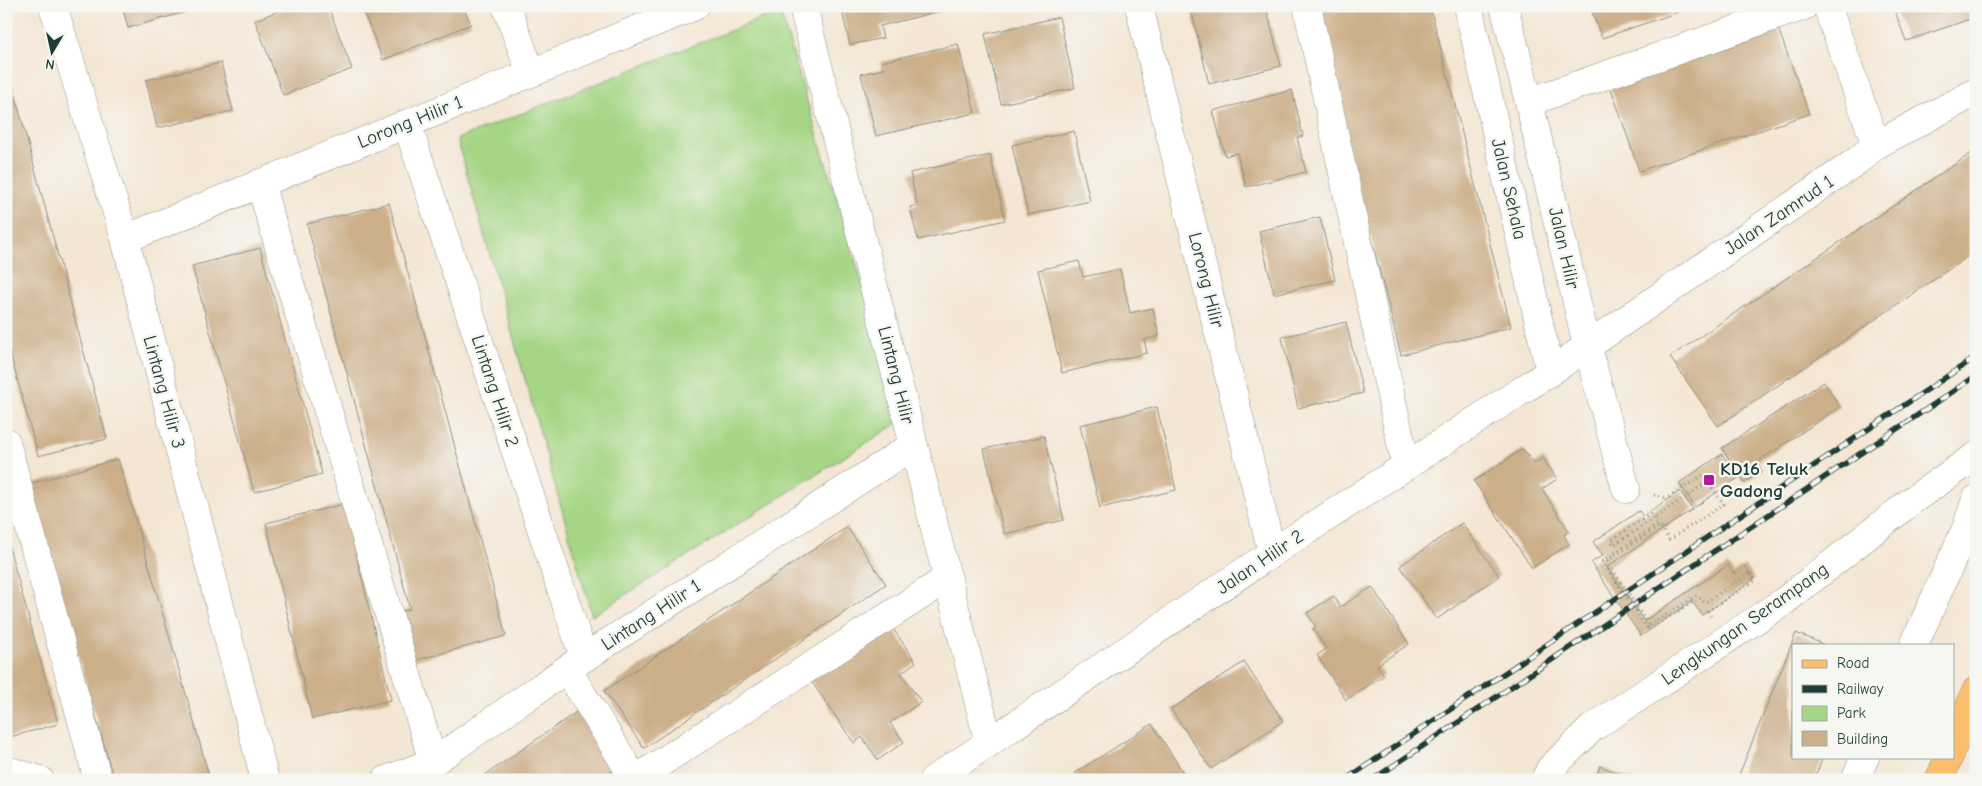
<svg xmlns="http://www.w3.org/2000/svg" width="1982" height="786" viewBox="0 0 1982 786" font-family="'Comic Neue',sans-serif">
<rect width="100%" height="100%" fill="#f6f6f2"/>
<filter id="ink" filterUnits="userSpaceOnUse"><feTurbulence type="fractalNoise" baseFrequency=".02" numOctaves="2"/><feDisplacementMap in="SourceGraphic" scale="10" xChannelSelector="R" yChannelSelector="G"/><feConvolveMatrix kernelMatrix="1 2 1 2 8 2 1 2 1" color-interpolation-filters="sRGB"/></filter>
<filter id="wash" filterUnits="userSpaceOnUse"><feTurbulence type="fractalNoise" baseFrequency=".0096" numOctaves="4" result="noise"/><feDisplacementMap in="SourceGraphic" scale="20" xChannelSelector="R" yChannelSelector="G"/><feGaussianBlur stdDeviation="1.12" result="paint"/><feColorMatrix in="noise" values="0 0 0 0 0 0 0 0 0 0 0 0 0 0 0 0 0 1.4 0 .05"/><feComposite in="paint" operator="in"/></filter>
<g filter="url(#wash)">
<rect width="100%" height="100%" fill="#f4e6d4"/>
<path fill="#a6d685" stroke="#628a5c" d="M780,11L903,420L592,616L457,139Z"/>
<g id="blocks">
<path fill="#ccaf89" d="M122,6H204V7L128,28Z
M291,6H328L352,69L283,95L255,20Z
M361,6H463L471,24L383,60Z
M841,6H957V7L880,26L883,38L850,45Z
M1200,6H1266L1281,66L1209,84L1191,9Z
M1312,6H1430L1511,327L1401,355Z
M1590,6H1693V7L1602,38Z
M1893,6H1976V17L1906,41Z
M1059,17L1075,88L1001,104L985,34Z
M1778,28L1809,114L1639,171L1610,85Z
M958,44L975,113L876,136L861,74L883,69L881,62Z
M221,63L233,111L157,128L146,80Z
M7,65L107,439L38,456L6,338Z
M1292,90L1303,136L1297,138L1306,172L1246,187L1237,153L1225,156L1213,111Z
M1074,131L1090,201L1028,215L1012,145Z
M1976,150V251L1718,426L1670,357Z
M990,155L1005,220L918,240L910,207L917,205L910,173Z
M389,203L506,636L413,661L399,612L410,609L307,224Z
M1320,217L1335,280L1274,294L1259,231Z
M260,248L322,474L254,492L192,266Z
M1079,261L1083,277L1120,269L1130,313L1153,308L1159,336L1144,340L1147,353L1062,373L1038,270Z
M1346,322L1363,393L1298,408L1282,337Z
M1824,382L1840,407L1757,462L1762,471L1744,483L1722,448Z
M1157,407L1176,490L1100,508L1080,425Z
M1044,436L1064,520L1004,534L984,449Z
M1523,449L1534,464L1543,458L1557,479L1542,489L1569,531L1564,535L1569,544L1532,568L1474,481Z
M1722,454L1738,478L1695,507L1679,483Z
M118,459L190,708L210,780H114L29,484Z
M1680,491L1693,509L1607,567L1644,621L1728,565L1734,574L1745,566L1754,579L1702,615L1692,601L1641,636L1591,563L1603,555L1593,542L1639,511L1643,516Z
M344,504L391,700L312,719L266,523Z
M1462,523L1499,576L1437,619L1400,566Z
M847,527L886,584L644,748L604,691Z
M6,536L58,724L6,738Z
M1372,587L1409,644L1377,665L1384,675L1346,700L1317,655L1326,649L1313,629L1316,627L1307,613L1334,596L1340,607Z
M889,623L916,662L901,673L921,702L890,723L904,742L878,760L862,737L854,743L809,678Z
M1796,633L1825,645H1793V757H1823L1814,780H1737Z
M1244,662L1283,721L1211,769L1171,709Z
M582,708L621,765L599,780H478Z
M1152,724L1188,780H1079L1075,773Z
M1600,766L1635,780H1595Z"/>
</g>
</g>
<g filter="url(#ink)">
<use href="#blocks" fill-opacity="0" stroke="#8a9284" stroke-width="1"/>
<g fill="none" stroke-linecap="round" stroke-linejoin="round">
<defs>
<path id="minor" d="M53,6L125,239L265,780
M506,6L531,73
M803,6L989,743
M1139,6L1272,553
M1307,6L1406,466
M1468,6L1550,372
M1504,6L1529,102L1587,345L1626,489
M1827,6L1876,145
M1529,102L1804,6
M407,124L584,658
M260,183L433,762
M125,239L695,6
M6,442L98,780
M1914,645L1967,526L1976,499
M567,669L635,780
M6,770L40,780
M386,780L433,762L567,669L914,445
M634,780L948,578
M933,780L1272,553L1550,372L1857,161L1876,145L1976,92
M1545,780L1550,769L1592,728L1783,602L1914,499L1976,456
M1855,780L1865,757"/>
<path id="major" d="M1953,746L1976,691
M1939,780L1949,757"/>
</defs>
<use href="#minor" stroke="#8a9284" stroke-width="29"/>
<use href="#major" stroke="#8a9284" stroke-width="29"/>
<path stroke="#8a9284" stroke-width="3" stroke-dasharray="1 4" stroke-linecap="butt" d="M1654,495L1667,498L1703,475L1708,482
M1602,561L1658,524L1654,518L1614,545L1611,540L1652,513L1648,509
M1607,561L1660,526L1669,540L1724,504L1708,482L1654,518
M1649,626L1699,594
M1648,629L1701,598L1704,603L1751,572L1756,580L1708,611L1711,616"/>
<use href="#minor" stroke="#fff" stroke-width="28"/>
<use href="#major" stroke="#fabe6d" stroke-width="28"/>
<defs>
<path id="rail" d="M1345,780L1976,357
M1372,780L1976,376"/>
</defs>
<use href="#rail" stroke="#1f3d34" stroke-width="5.5"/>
<use href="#rail" stroke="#f6f6f2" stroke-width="4" stroke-dasharray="11" stroke-linecap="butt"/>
<path stroke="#8a9284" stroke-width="3" stroke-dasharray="1 4" stroke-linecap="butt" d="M1602,561L1648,629
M1607,561L1649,626"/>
</g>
</g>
<rect fill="#b5179e" stroke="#f6f6f2" stroke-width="2" x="1703" y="474" width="12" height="12" rx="2.5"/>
<g text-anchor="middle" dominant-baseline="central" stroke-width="5" stroke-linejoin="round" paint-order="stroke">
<g font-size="19" fill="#1f3d34" stroke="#f6f6f2">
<text transform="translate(410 122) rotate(-22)">Lorong Hilir 1</text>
<text transform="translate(1509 189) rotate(77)">Jalan Sehala</text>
<text transform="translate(1779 215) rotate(-34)">Jalan Zamrud 1</text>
<text transform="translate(1564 248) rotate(77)">Jalan Hilir</text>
<text transform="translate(1206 280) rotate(76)">Lorong Hilir</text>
<text transform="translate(896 375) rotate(76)">Lintang Hilir</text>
<text transform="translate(495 391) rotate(72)">Lintang Hilir 2</text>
<text transform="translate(164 392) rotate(75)">Lintang Hilir 3</text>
<text transform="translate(1260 562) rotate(-34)">Jalan Hilir 2</text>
<text transform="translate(651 615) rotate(-33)">Lintang Hilir 1</text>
<text transform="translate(1745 624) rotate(-35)">Lengkungan Serampang</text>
</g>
<g font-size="19" font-weight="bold" fill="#1f3d34" stroke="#f6f6f2" text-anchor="start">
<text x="1720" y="469">KD16 Teluk<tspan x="1720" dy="22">Gadong</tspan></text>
</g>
</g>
<rect width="1982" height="786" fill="none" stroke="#f6f6f2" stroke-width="25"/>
<rect x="1792" y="644" width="162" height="115" fill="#f6f6f2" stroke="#a0aca6"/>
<rect x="1802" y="660" width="25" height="8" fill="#fabe6d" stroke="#a0aca6"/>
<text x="1837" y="668" font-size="15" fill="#1f3d34">Road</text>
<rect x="1802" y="685" width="25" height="8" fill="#1f3d34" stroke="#a0aca6"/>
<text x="1837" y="694" font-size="15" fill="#1f3d34">Railway</text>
<rect x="1802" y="706" width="25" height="15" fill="#a6d685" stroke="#a0aca6"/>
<text x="1837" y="718" font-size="15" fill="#1f3d34">Park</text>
<rect x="1802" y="731" width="25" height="15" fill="#ccaf89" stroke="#a0aca6"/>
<text x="1837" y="744" font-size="15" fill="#1f3d34">Building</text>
<g transform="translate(52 52) rotate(189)" stroke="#f6f6f2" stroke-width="4" paint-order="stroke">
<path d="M0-4L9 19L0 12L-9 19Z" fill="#1f3d34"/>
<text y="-8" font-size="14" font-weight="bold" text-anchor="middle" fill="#1f3d34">N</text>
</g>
</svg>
